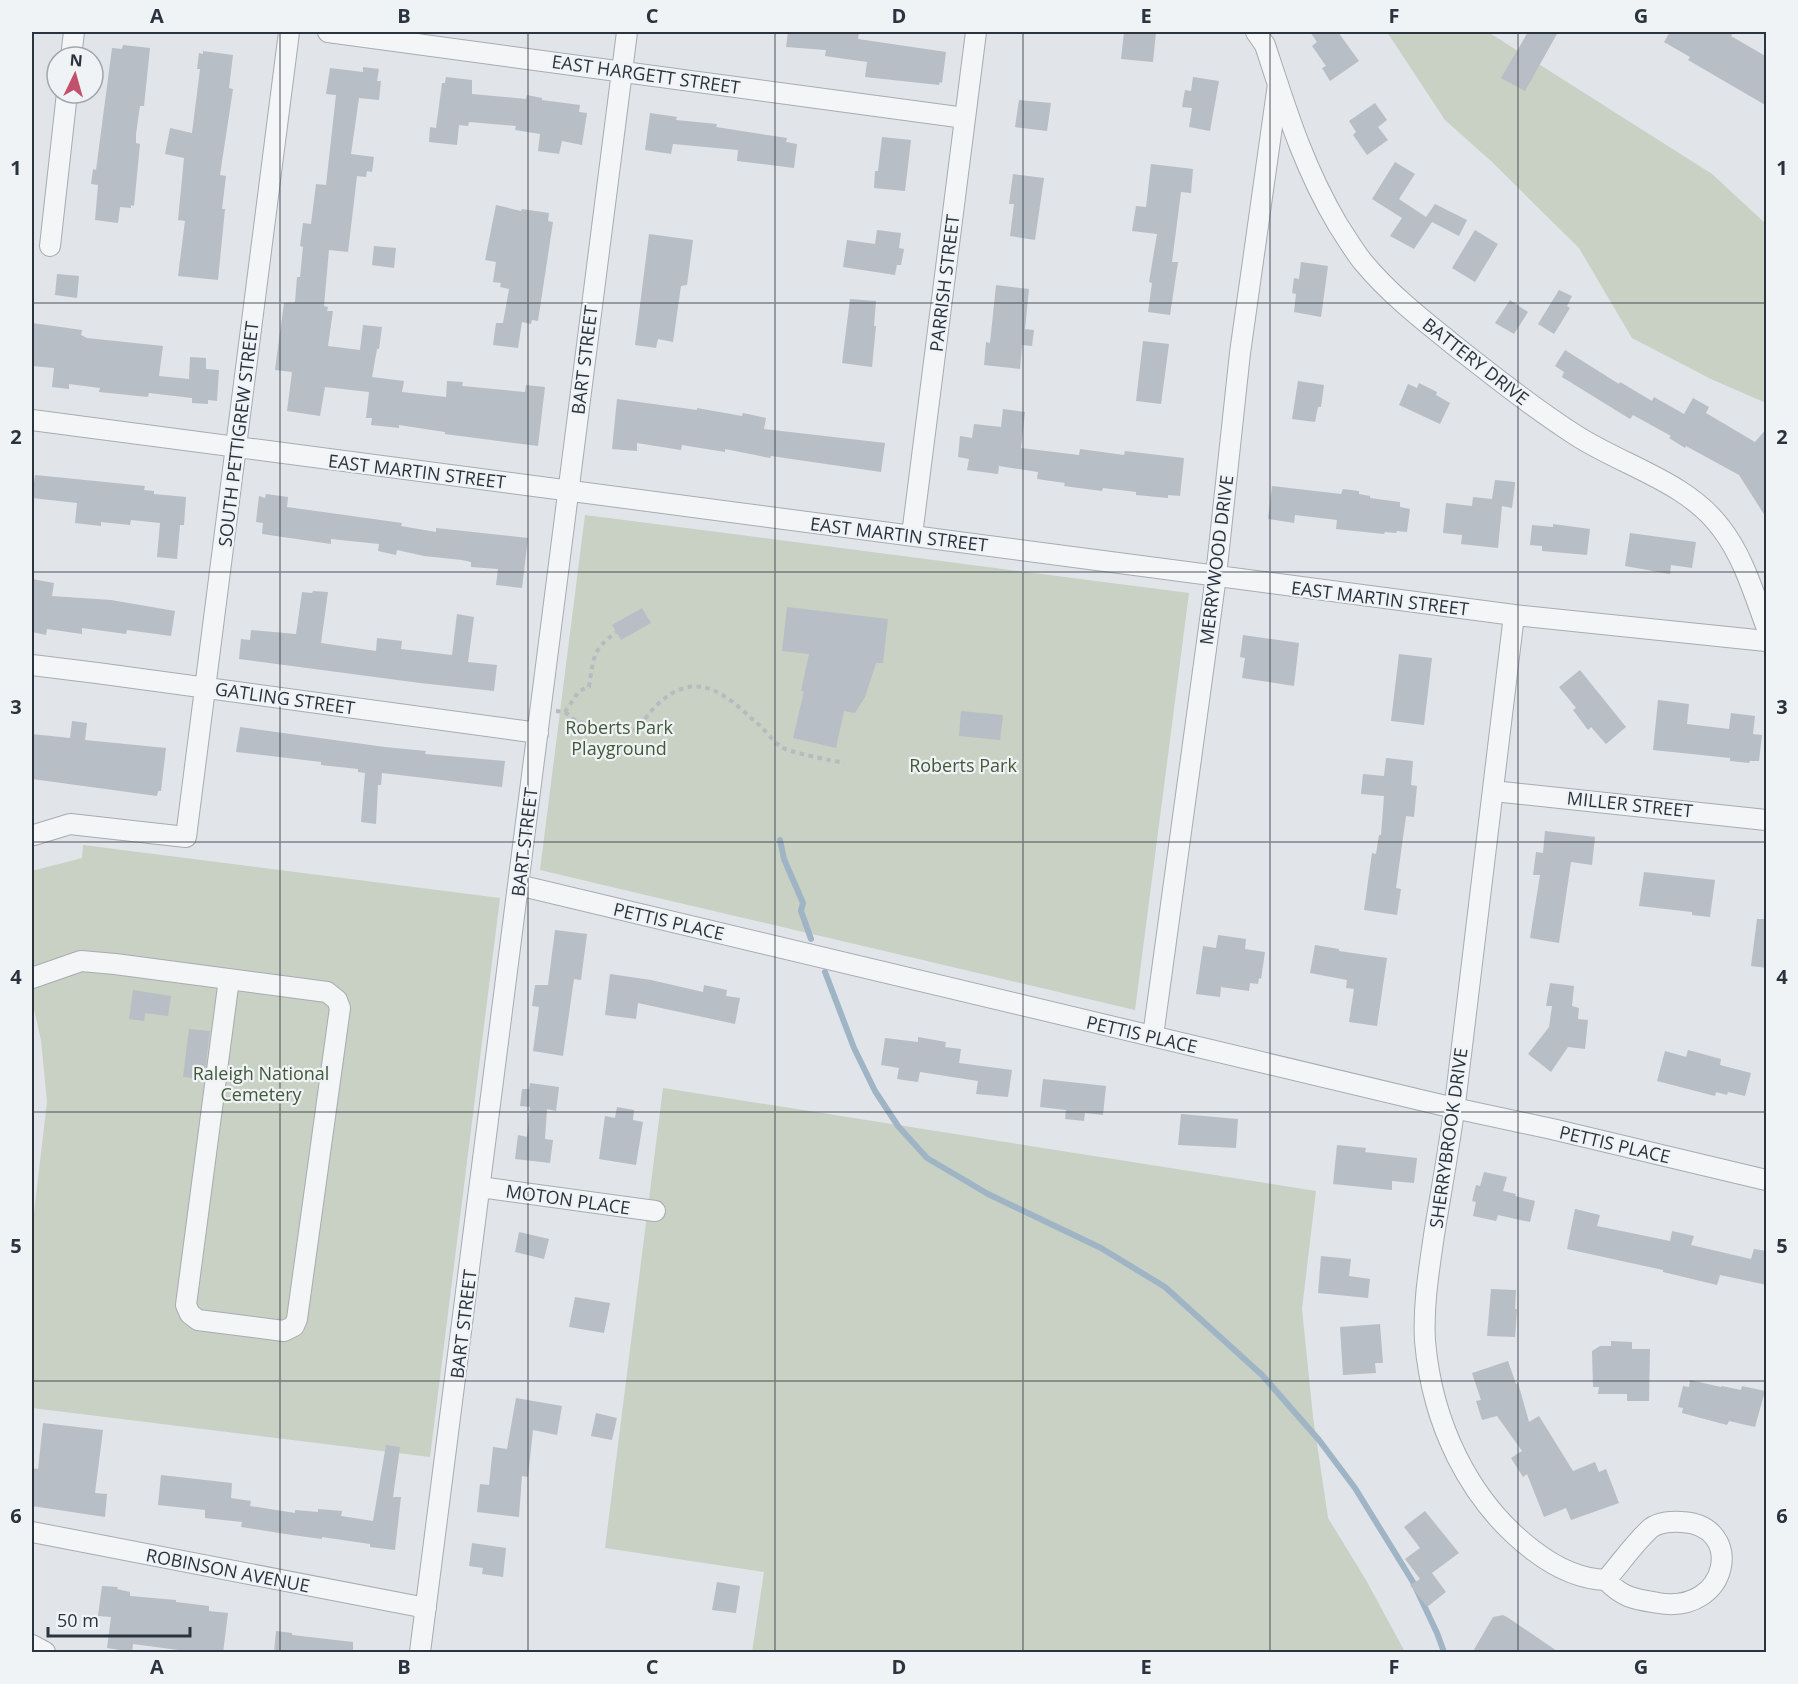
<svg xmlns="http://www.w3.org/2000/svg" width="1798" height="1684" viewBox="0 0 1798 1684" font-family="'Open Sans',sans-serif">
<rect width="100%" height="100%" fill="#e1e4e8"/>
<path fill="#c8d1c3" d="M1387,32H1488L1712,174L1766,224V403L1711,379L1632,338L1579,248L1491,161L1445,120Z
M585,515L1189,593L1135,1010C936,963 738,917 540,870Z
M83,845L500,898L430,1457L32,1408V1230L47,1102L41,1040L32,1000V871L82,858Z
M663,1088L1316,1191L1302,1309L1313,1417L1328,1518L1366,1580L1405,1652H752L764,1572L605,1548Z"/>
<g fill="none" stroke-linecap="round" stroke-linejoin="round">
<path stroke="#9fb5c5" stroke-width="6" d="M780,840L784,859L803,903L801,911L811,939
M825,972L854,1048L875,1091L898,1126L927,1158L988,1194L1101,1248L1165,1287L1262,1375L1319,1440L1355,1488L1413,1582L1437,1633L1444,1652"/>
</g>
<path fill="#b8bec5" d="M788,32H859L858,39L946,52L942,83L940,82L939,85L865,77L867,62L825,56L826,50L786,47Z
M1124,32H1156L1153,62L1121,59Z
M1310,32H1338L1359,61L1330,81L1322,68L1326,66L1312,46L1317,42Z
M1528,32H1558L1525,91L1501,78Z
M1670,32H1734L1731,36L1767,57V106L1688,60L1690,57L1664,42Z
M123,45L150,48L144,106H140L136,134V143L140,144L134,206L131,205V208L120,207L118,223L95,220L98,185L91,184L93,169L96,170L112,48L122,49Z
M203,51L233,55L229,88L233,89L220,175L226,176L222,209H225L218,280L178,276L185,221L178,220L184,158L165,154L170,128L192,133L200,69H197L199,53L203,54Z
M363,67L379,69L377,81H381L379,100L359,98L351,154L374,157L372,172L367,171L366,177L357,176L348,252L329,250L324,306L328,307L327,311H333L328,346L360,350L363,325L382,327L379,349H377L372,377L404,381L402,392L446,397L447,381L463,382L462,386L525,392L526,385L545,387L538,446L445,434V432L399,425V428L371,425L372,418H366L369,392L325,387L320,416L287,411L292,372L275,370L279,340L284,303L295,302L297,277H300L303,247L300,246L303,223L311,224L316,184L326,185L336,95L326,94L330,68L363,72Z
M446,77L472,80V94L526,99L527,95L542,98V100L580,105L579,112L587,113L582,145L562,141L559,154L538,151L540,134L515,130L516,126L469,122L468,126L459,125L457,145L429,142L430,127L436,128L442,83H445Z
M1193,77L1219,81L1210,131L1189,127L1192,108L1182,107L1185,90L1191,91Z
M1019,100L1051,103L1047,131L1015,127Z
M1375,103L1387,120L1378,127L1388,140L1367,155L1353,135L1356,132L1349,121Z
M650,113L677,117L676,120L717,124L716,127L787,138L786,142L797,144L794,168L737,161L738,150L673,144L671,154L645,150Z
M882,137L911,140L905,191L874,188L875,171H878Z
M1395,162L1415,174L1399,199L1426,217L1435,204L1467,220L1459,236L1432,222L1414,249L1390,236L1402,218L1372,199Z
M1151,164L1193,169L1191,193L1181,192L1172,262H1178L1170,315L1148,312L1152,283L1149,282L1157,234L1132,231L1136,206L1146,207Z
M1013,174L1044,178L1035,240L1010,236L1014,204H1009Z
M496,205L521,211L522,209L549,213L548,221L553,222L538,321L532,320L531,324L522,322L518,348L493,345L496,323H503L509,289L500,287L501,283L493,282L496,262L485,260Z
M877,230L901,233L899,248L904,249L901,265H897L895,275L843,267L847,240L875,244Z
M1475,230L1498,244L1475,282L1452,268Z
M649,234L693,240L687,285L681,286L673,342L658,339L656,348L635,345Z
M374,246L396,248L394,268L372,265Z
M1301,262L1328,266L1321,317L1294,312L1296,294L1292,293L1294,278L1299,279Z
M57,274L79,276L77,298L55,295Z
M996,285L1029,289L1025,329L1034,330L1032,346L1022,345L1020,369L984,365L986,342L990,343Z
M1559,290L1572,296L1567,306L1570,308L1554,334L1538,324Z
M850,299L876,301L874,326H876L872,367L842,363Z
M1510,300L1528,312L1514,334L1495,323Z
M32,323L82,330L81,335L87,338L163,346L159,376L189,379L190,357L206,358V369L219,370L217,401L208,400V404L192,403V398L149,393L148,397L99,392L100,388L69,384V389L52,387L54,368L32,366Z
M1143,341L1169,344L1161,404L1136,401Z
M1565,350L1619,384L1620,382L1652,401L1654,397L1684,414L1693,398L1709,407L1706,413L1755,442L1767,428V519L1739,475L1686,446L1685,448L1669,438L1671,436L1633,415L1630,419L1562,377L1564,372L1555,366Z
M1298,381L1324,385L1321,407H1318L1315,422L1292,419Z
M1419,383L1437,392L1436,395L1450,403L1440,424L1399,405L1408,384L1417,388Z
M617,399L697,410V408L742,416L743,413L766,418L764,429L885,443L881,472L771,456L770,458L725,449V452L682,445L681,450L637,443V451L612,449Z
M1003,409L1025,412L1021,448L1079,455L1080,449L1124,455L1125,451L1184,458L1180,496L1168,495V498L1136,495V492L1103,488L1102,491L1064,486L1065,483L1037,479L1038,472L999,466L998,474L967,470L969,459L958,457L960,436L972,438L974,424L1001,427Z
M35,475L145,486L144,490L154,491V494L186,497L184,525H180L177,559L157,557L160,523L131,520L130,525L101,522V526L75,523L77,503L32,498Z
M1495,480L1515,482V484L1512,508L1502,506L1498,548L1461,544L1462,535L1443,533L1446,503L1472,506L1473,497L1492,499Z
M1272,486L1341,494L1343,489L1359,491V494L1370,496V498L1400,502V507L1410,509L1407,532L1397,531L1396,533L1385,532L1384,534L1336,529L1337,520L1295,515L1294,523L1268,519Z
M266,494L288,497L287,507L402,523L401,526L436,532V528L528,538L522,588L496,585L498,569L471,567V562L462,560L424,556L397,550L396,555L378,551L379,544L331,539V544L262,534L263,523L256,522L259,496L265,498Z
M1553,524L1590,529L1587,555L1542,551V546L1530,545L1532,525L1553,527Z
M1630,533L1696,542L1692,568L1671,565L1670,574L1625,566Z
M32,579L54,583L52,596L111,600L175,611L171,636L127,630L126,634L82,628V634L47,629L46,635L32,632Z
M313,591L328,592L321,643L376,651L377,638L402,641L401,649L452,655L457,614L474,617L468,662L497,665L494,691L420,683L239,659L241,639L250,640L251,630L296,634L302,592L312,593Z
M787,607L888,619L883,663H876L865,697L855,713L844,711L836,748L793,738L804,691H801L809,654L782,651Z
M642,608L651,623L621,640L612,625Z
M1243,635L1299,643L1294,686L1242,678L1245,658L1240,657Z
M1399,654L1432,658L1424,725L1391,721Z
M1580,670L1626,727L1606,744L1591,727L1588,730L1573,710L1576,708L1559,687Z
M1658,700L1689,704L1687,724L1729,729L1731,713L1755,716L1753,734L1762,735L1759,761H1750L1749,763L1730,761V758L1653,750Z
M961,711L1003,715L1000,740L959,736Z
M72,721L87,723L85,740L166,748L161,791H158L157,796L32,779V734L70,738Z
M240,727L385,747L426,751L425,754L505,761L502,787L382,773L381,785H378L376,824L361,822L365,773L358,772V769L321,765V762L236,752Z
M1386,758L1413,761L1411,785L1417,786L1414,817L1406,816L1396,888L1401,889L1397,915L1364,910L1372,853L1376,854L1379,835H1381L1384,796L1361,794L1363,774L1384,776Z
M1545,831L1595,837L1592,865L1571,862L1559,943L1530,938L1540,875H1533L1536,852L1543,853Z
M1644,872L1715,880L1710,917L1692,915V912L1639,906Z
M1757,919H1767V968L1751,966Z
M555,930L587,934L581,980L574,979L563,1056L533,1051L539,1007L532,1006L535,985H548Z
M1218,935L1246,939L1245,949L1265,952L1261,979L1259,978L1258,984L1250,983L1249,991L1221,987L1220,997L1196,994L1203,946L1216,948Z
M1315,945L1339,949V951L1387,958L1377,1026L1349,1022L1354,989L1346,988L1347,980L1310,973Z
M610,974L651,980L703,992L704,985L727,990L726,996L740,998L735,1024L638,1003L636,1019L605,1015Z
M1550,983L1574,986L1572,1006L1579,1008L1578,1019L1588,1020L1585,1049L1568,1047L1551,1072L1528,1054L1549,1027L1552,1006H1546Z
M133,990L171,996L168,1016L145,1013L144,1021L129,1019Z
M189,1029L210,1031L204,1079L183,1077Z
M918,1037L946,1042L945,1047L961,1049L959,1063L1012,1070L1008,1097L976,1094L978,1081L920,1072L918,1082L897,1079L899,1068L881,1065L885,1038L918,1042Z
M1688,1050L1721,1059L1720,1065L1751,1073L1745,1096L1728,1092L1727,1095L1716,1092L1715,1096L1657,1081L1665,1051L1686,1057Z
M1043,1079L1106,1086L1103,1115L1085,1113L1084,1121L1065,1119L1066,1110L1040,1107Z
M530,1083L559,1087L556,1111L547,1109L545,1139L553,1140L550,1163L515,1159L518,1135L527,1137L530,1107L520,1106L522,1089H529Z
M617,1107L634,1110L633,1120L643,1122L636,1165L599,1159L605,1116L615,1118Z
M1181,1114L1238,1119L1236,1148L1178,1145Z
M1337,1145L1366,1148L1365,1152L1417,1158L1414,1183L1392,1181V1190L1333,1184Z
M1484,1172L1507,1177L1503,1191L1516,1194L1515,1196L1535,1201L1530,1222L1498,1215L1496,1221L1473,1216L1476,1202L1472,1201L1476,1185L1480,1186Z
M1575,1209L1600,1215L1597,1226L1670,1241L1672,1231L1694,1236L1691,1245L1751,1259L1754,1249L1767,1251V1285L1720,1275L1717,1285L1663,1272V1270L1567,1249Z
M519,1232L549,1239L544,1259L515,1252Z
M1321,1256L1351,1259L1349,1276L1370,1279L1368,1298L1318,1293Z
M1491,1289L1516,1290L1515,1309H1517L1515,1337L1487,1336Z
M575,1297L610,1303L604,1333L569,1327Z
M1380,1324L1383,1363H1375L1376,1373L1343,1375L1340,1327Z
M1611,1341L1632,1342V1349H1650L1649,1401H1627V1394H1598L1599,1387H1593L1592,1351L1600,1346H1611Z
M1508,1361L1516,1384L1518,1383L1529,1422L1539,1416L1573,1471L1595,1462L1599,1472L1606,1469L1619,1503L1571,1520L1566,1508L1544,1517L1527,1474L1523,1477L1511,1458L1522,1451L1497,1416L1482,1420L1476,1401L1481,1400L1472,1373Z
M1690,1380L1721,1387L1722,1386L1741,1390L1742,1386L1765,1391L1755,1427L1729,1421L1727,1425L1682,1413L1683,1408L1678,1407L1683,1386L1689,1387Z
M516,1398L562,1406L557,1435L533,1430L528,1477L522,1476L519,1517L477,1512L480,1484L489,1485L493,1447L507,1449Z
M596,1413L617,1418L612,1440L591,1436Z
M43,1423L103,1430L95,1493L107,1494L105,1517L32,1506L33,1490H32V1468L38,1469Z
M386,1445L400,1447L393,1497H401L395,1550L370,1547V1544L322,1537V1539L292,1535L241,1527L242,1522L205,1518V1510L158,1505L161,1475L232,1483L231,1498L251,1501L250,1506L295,1513V1510L318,1512V1509L342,1511L341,1516L373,1521Z
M1425,1511L1459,1553L1432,1573L1446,1592L1427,1607L1410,1585L1420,1579L1405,1559L1420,1548L1404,1527Z
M472,1543L506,1548L503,1577L482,1574L483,1568L469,1566Z
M717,1582L740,1586L736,1613L712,1610Z
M102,1586L118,1587L117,1589L130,1592V1596L176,1600V1602L209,1606V1611L228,1613L223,1653H186V1651L133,1644L132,1652L107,1648L111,1617L98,1616Z
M1503,1615L1510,1619L1560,1653H1472L1493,1617Z
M276,1631L292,1633V1635L353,1642V1653H274Z"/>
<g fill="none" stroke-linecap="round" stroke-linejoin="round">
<defs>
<path id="minor" d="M328,32L965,118
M1256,32L1265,45C1286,109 1303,166 1338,225C1346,237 1354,251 1363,262C1392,297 1429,325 1464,353C1501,382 1538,411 1577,436C1624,466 1687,482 1721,528C1743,556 1754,594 1766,626
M71,57L74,32
M50,246L67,93
M32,420L1514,615L1766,641
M912,535L976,32
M1514,615C1495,778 1476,941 1455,1104C1449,1148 1441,1192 1434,1235C1429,1270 1423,1305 1425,1341C1432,1422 1468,1501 1534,1551C1555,1567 1578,1579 1606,1580C1623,1598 1634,1599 1658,1603C1730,1615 1745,1525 1682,1522C1673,1521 1659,1522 1651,1528C1635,1542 1620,1564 1606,1580
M32,665L97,673L538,733
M1493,791L1766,820
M34,835L70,824L186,837L289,32
M518,885L1454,1108L1552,1129L1766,1180
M32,978L81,961L115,964L327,992L337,1000L340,1008L297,1319L294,1326L284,1331L198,1320L190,1314L186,1305L229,979
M1153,1036L1216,576L1240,353L1278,84
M480,1187L655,1211
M32,1532L426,1608
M32,1645L45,1652
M420,1652L627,32"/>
</defs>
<use href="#minor" stroke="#a7acb2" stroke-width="22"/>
<path stroke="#b7bbc0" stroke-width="4" stroke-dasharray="4.5 4.5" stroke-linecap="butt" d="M556,711L565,712L579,691L589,687C594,657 591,652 616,632
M565,712L577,722L637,730C654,704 681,675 715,691C731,698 745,713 758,724C766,731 773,741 781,747C790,753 831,760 844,763"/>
<use href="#minor" stroke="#f3f5f7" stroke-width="20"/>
</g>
<path fill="none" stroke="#2b343e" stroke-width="1.5" stroke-opacity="0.55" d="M280,32V1652M528,32V1652M775,32V1652M1023,32V1652M1270,32V1652M1518,32V1652M32,303H1766M32,572H1766M32,842H1766M32,1112H1766M32,1381H1766"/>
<g text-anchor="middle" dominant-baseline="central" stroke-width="4.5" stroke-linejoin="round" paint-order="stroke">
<g font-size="18" fill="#2b343e" stroke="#f0f3f6">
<text transform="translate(646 74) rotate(8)">EAST HARGETT STREET</text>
<text transform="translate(944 283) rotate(-83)">PARRISH STREET</text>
<text transform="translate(584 360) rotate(-83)">BART STREET</text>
<text transform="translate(1476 361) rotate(38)">BATTERY DRIVE</text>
<text transform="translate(238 434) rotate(-83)">SOUTH PETTIGREW STREET</text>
<text transform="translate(417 471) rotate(7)">EAST MARTIN STREET</text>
<text transform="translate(899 534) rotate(7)">EAST MARTIN STREET</text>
<text transform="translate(1216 560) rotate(-83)">MERRYWOOD DRIVE</text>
<text transform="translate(1380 598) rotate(7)">EAST MARTIN STREET</text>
<text transform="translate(285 698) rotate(8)">GATLING STREET</text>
<text transform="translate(1630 804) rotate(6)">MILLER STREET</text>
<text transform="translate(524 842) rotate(-83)">BART STREET</text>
<text transform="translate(669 921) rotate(13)">PETTIS PLACE</text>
<text transform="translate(1142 1034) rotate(13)">PETTIS PLACE</text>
<text transform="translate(1448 1138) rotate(-82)">SHERRYBROOK DRIVE</text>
<text transform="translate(1615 1144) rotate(13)">PETTIS PLACE</text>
<text transform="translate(568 1199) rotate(8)">MOTON PLACE</text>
<text transform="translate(463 1324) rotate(-83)">BART STREET</text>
<text transform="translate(228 1570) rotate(11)">ROBINSON AVENUE</text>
</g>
<g font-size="18" fill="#425939" stroke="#f0f3f6">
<text x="619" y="727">Roberts Park<tspan x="619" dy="21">Playground</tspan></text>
<text x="963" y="765">Roberts Park</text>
<text x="261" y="1073">Raleigh National<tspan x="261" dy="21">Cemetery</tspan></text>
</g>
</g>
<rect width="1798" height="1684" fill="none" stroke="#f0f3f6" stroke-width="66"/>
<g transform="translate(75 75) rotate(5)"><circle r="28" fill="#f0f3f6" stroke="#a1a7ac" stroke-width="1.5"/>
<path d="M0-4.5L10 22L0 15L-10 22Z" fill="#c2516c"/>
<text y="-9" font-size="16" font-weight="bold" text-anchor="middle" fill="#2b343e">N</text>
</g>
<path d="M48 1627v9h142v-9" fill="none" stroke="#2b343e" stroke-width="3"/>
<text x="57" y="1627" font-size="18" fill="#2b343e" stroke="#f0f3f6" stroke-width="4.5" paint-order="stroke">50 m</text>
<rect x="33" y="33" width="1732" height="1618" fill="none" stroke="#2b343e" stroke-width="2"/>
<g font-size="20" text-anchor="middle" font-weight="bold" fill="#2b343e">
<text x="157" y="23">A</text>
<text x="404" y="23">B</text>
<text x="652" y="23">C</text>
<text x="899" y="23">D</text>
<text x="1146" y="23">E</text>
<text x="1394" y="23">F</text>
<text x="1641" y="23">G</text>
<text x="16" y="175">1</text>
<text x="1782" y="175">1</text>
<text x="16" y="444">2</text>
<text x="1782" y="444">2</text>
<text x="16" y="714">3</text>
<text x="1782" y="714">3</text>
<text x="16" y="984">4</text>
<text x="1782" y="984">4</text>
<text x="16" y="1253">5</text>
<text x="1782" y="1253">5</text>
<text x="16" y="1523">6</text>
<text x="1782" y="1523">6</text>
<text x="157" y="1674">A</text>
<text x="404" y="1674">B</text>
<text x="652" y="1674">C</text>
<text x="899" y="1674">D</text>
<text x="1146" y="1674">E</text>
<text x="1394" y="1674">F</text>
<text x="1641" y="1674">G</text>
</g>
</svg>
